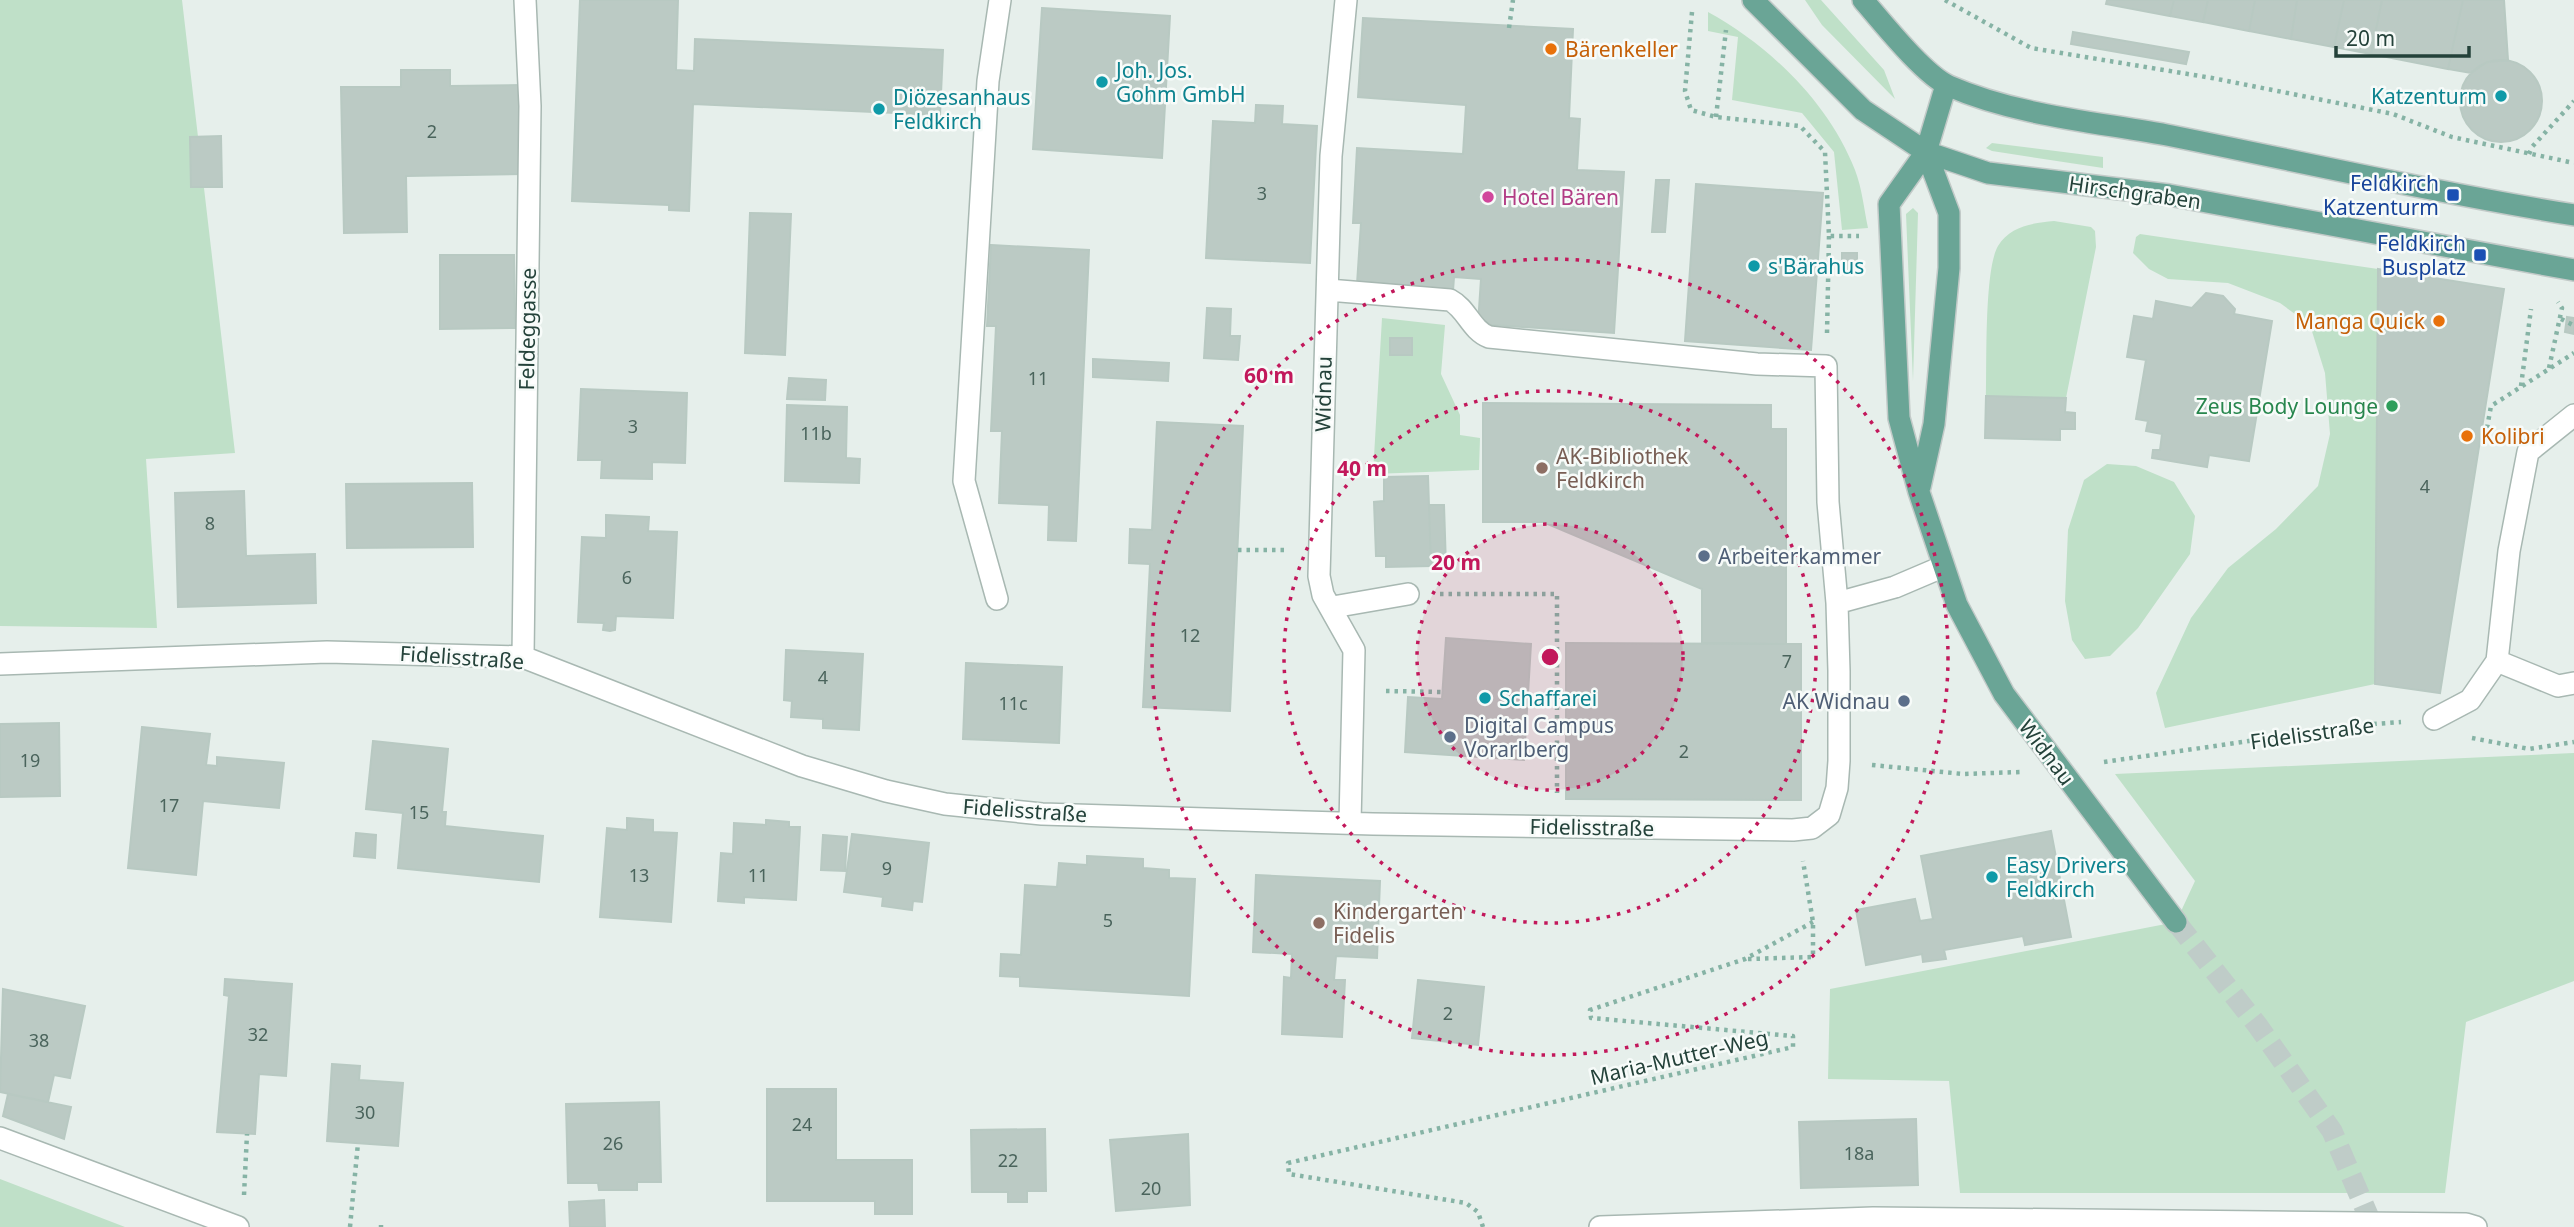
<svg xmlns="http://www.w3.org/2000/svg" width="2574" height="1227" viewBox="0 0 2574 1227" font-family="'Noto Sans',sans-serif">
<rect width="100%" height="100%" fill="#e6efeb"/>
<path fill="#bfe0c8" d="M0,0H182L235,453L146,459L157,628L0,626Z
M1805,0H1821L1884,70L1895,99L1822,25Z
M1708,12C1770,46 1829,103 1855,170C1862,188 1864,209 1868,228L1842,230L1834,152L1802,113L1732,100L1738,37L1708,31Z
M1992,143L2103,157V168L1992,151L1986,148Z
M1913,208L1918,213L1913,381L1906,214Z
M2054,221L2091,227L2095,231L2096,247L2066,398L1986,396C1987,366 1984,270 1998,246C2010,226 2033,223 2054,221Z
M2140,234L2378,269L2375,684L2165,728L2156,693L2191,618L2228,568L2276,529L2318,486L2330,434L2325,373L2310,325L2280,303L2228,283L2168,279L2149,269L2133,253L2136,237Z
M1382,318L1445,325L1441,374L1460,415V435L1480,438L1479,470L1373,474Z
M2107,464L2136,466L2174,482L2195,516L2190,554L2138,628L2110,656L2085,659L2072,640L2065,601L2068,530L2084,480Z
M2574,753V981L2466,1022L2445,1193H1960L1949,1081L1828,1079L1830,989L2176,922L2195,881L2115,774Z
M0,1179L125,1227H0Z"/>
<path fill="#bbcac4" stroke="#b8c9c2" stroke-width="2" d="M580,0H678L676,70L694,71L695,39L943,50L940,115L693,104L689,211L669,210V205L572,201Z
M2107,0H2174L2170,16L2106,4Z
M2174,0H2208L2203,22L2170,16Z
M2208,0H2255L2249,31L2203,22Z
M2255,0H2297L2291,39L2249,31Z
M2297,0H2344L2334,47L2291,39Z
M2344,0H2382L2371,54L2334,47Z
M2382,0H2463L2448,69L2371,54Z
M2463,0H2504L2508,60L2487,62L2471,73L2448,69Z
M1042,8L1170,16L1162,158L1033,149Z
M1363,18L1573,29L1569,118L1580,119L1577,170L1624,172L1614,333L1478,324L1481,279L1454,277L1453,291L1357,284L1361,223H1353L1357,148L1463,154L1466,105L1358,97Z
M2073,32L2189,52L2186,64L2071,44Z
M2460 101a41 41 0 1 1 82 0a41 41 0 1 1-82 0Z
M401,70H450V86L522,85L524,174L406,176L407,232L344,233L341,87H401Z
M1256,105L1283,106L1282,124L1317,126L1310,263L1206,258L1213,121L1255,123Z
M221,136L222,187H191L190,137Z
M1656,180H1669L1665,232H1652Z
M1696,184L1823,193L1811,350L1685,341Z
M750,213L791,214L785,355L745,353Z
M991,245L1089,250L1076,541L1048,540L1049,505L999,503L1002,431H991L996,326H987Z
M1842,253H1857V275L1842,274Z
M440,255H514L515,328L440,329Z
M2378,269L2504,289L2440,693L2375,684Z
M2206,293L2223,296L2235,309L2234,314L2272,321L2249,461L2209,455L2207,467L2152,458L2153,450H2160L2162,434L2146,431L2148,421L2136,419L2146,360L2127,357L2134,316L2153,319L2156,301L2192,308Z
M1207,308L1231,309L1230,336H1240L1238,360L1204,358Z
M2567,317L2574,318V334L2565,332Z
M1390,338H1412V355H1390Z
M1093,359L1169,363L1168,381L1093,377Z
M789,378L826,380L825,400L787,399Z
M581,389L687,393L685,463L652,462V479L601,478L602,460H578Z
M1986,396L2066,398L2065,412L2075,413V429H2060V440L1985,438Z
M1483,403L1771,405V429H1786V644L1702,643V589L1543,522H1483Z
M787,405L847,407L846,458L860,459L859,483L785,481Z
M1157,422L1243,426L1230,711L1143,707L1150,564L1129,563L1130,529L1152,530Z
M1428,476L1431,566L1386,567V556H1376L1374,502L1384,501V477Z
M472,483L473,547L347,548L346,484Z
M244,491L246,556L315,554L316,603L178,607L175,493Z
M1429,505H1444L1446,566H1431Z
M606,515L649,517L648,531L677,532L673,618L616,616L615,630L610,631L603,630L604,623L578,622L582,537L606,538Z
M1446,638L1531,644L1524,760L1405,752L1408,697L1442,699Z
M1566,643L1801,644V800L1566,799Z
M786,650L863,654L859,730L823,728V719L791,717L792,701L784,700Z
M966,663L1062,667L1059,743L963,739Z
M59,723L60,796L0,797V724Z
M142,727L210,734L206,765L217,766V757L284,763L279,808L203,801L196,875L128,868Z
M373,741L448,749L442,812H446L445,826L543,836L539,882L398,868L403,813L366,809Z
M627,818L653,820V832L677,833L671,922L600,917L607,828L627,830Z
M766,820L789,822V827H800L796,900L744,897V903L718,901L721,853L733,854L734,823L766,825Z
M2051,831L2071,937L2025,945L2023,936L1944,950L1946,959L1923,962L1922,954L1866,965L1856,910L1915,899L1920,921L1933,919L1921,856Z
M356,833L376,835L375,858L354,856Z
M852,834L929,843L922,902L913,901L912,910L882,906L883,897L844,892Z
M823,835L847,837L845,871L821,870Z
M1087,856L1143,859V868L1169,870V878L1195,879L1189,996L1020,986V977L1000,976L1001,954L1021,955L1025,885L1057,887L1059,863L1087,865Z
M1256,875L1380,881L1377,958L1336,956L1334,980H1345L1342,1037L1282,1034L1284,977L1291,978L1292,954L1253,952Z
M225,979L292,984L286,1076L259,1074L255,1134L217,1132L229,996L224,995Z
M1418,980L1484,987L1478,1045L1412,1038Z
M3,989L85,1006L70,1078L54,1075L48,1102L0,1092Z
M332,1064L360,1066L359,1080L403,1083L398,1146L327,1141Z
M767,1089H836V1160H912V1214H875V1201H767Z
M8,1094L71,1107L64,1139L3,1116Z
M659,1102L661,1182H637V1190H599L598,1183H568L566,1104Z
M1916,1119L1918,1185L1801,1188L1799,1122Z
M1045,1129L1046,1191H1027V1202H1008V1192H972L971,1130Z
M1188,1134L1190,1205L1116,1211L1110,1140Z
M604,1200L605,1227H570L569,1202Z"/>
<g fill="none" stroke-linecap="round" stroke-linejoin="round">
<path stroke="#bfccc8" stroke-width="21" stroke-dasharray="21 10" stroke-linecap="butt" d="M2176,922L2258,1026L2332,1131L2373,1227"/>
<defs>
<path id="minor" d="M1346,0L1331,156L1319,576L1323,595L1354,650L1350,823
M2574,415L2528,452L2509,551L2497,661L2558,686L2574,683
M997,599L964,481L988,81L1000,0
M1837,603L1895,587L1942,567
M1333,607L1408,594
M523,657L530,106L525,0
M0,664L327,652L523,657L802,766L886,791L945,804L1042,814L1373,824L1793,830L1812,828L1829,815L1837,788L1839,761V671L1837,603L1828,502L1826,366L1757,364L1489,337C1471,330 1467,309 1450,300L1328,290
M2434,719L2470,700L2497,661
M0,1138L238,1227
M1600,1227L1873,1218L2466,1224L2476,1227"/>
<path id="major" d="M1753,0L1863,110L1926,152L1988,173L2169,195L2574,270
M1863,0C1882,22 1924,75 1949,86C2018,116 2098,122 2172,136C2306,163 2439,193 2574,215
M1946,85L1926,152L1889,204L1899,418L1919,492L1957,605L2004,694L2176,922
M1920,487L1934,424L1949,268V213L1926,152"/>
</defs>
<use href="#minor" stroke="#a8b8b2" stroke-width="24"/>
<use href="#major" stroke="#c2cac8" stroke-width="24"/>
<path stroke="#86b3a5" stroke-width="4.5" stroke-dasharray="3.5 5" stroke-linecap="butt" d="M1945,0L2031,48L2212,78L2393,114L2452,137L2574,163
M1692,12L1685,91L1691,110L1716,117L1800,126L1825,152L1829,236H1859
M1509,28L1513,0
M1716,117L1726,30
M2529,154L2532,147L2574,101
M2561,319L2573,325
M1827,333L1829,236
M2549,368L2562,308L2558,302
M2521,386L2531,309
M2487,428L2491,406L2574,353
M1238,550H1287
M1440,594H1557V793
M1386,691L1442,692
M2472,738L2529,749L2574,742
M2104,762L2360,725L2401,722
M1872,765L1963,774L2020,772
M1748,959L1813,957V922L1803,861
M244,1195L247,1134
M350,1227L358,1143
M381,1227V1225
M1483,1227L1478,1212L1466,1203L1289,1174L1288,1163L1793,1047V1036L1591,1018L1590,1010L1745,959L1813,922"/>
<use href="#minor" stroke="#fff" stroke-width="21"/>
<use href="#major" stroke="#6aa596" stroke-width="21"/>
</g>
<circle cx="1550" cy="657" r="133" fill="#c2185b" fill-opacity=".12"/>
<g fill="none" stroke="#c2185b" stroke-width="3.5" stroke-dasharray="3.5 7">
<circle cx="1550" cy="657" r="133"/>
<circle cx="1550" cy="657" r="266"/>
<circle cx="1550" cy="657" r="398"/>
</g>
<g fill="#e8710a" stroke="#f7fbf9" stroke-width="2.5">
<circle cx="1551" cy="49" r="7"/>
<circle cx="2439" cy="321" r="7"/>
<circle cx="2467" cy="436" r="7"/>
</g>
<g fill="#0f9aa8" stroke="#f7fbf9" stroke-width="2.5">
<circle cx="1102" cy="82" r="7"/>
<circle cx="2501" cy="96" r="7"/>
<circle cx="879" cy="109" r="7"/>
<circle cx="1754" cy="266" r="7"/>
<circle cx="1485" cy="698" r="7"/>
<circle cx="1992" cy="877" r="7"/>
</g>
<g fill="#1a4fb4" stroke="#f7fbf9" stroke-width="2.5">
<rect x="2446" y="188" width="14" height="14" rx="3.5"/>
<rect x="2473" y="248" width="14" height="14" rx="3.5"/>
</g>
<circle fill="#d1479c" stroke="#f7fbf9" stroke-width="2.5" cx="1488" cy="197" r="7"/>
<circle fill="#2e9e5b" stroke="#f7fbf9" stroke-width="2.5" cx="2392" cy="406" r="7"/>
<g fill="#8d6e63" stroke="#f7fbf9" stroke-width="2.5">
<circle cx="1542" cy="468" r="7"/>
<circle cx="1319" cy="923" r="7"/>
</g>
<g fill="#5c6f8a" stroke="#f7fbf9" stroke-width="2.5">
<circle cx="1704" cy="556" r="7"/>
<circle cx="1904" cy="701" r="7"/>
<circle cx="1450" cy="737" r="7"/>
</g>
<g text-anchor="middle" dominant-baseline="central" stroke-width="5" stroke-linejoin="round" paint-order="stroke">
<g font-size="18" fill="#4a645c">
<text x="432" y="131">2</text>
<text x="1262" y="193">3</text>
<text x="1038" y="378">11</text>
<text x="633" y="426">3</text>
<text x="816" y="433">11b</text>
<text x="2425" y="486">4</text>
<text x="210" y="523">8</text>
<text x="627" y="577">6</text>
<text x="1190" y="635">12</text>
<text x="1787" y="661">7</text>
<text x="823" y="677">4</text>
<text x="1013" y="703">11c</text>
<text x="1684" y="751">2</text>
<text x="30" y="760">19</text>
<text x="169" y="805">17</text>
<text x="419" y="812">15</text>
<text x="887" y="868">9</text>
<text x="639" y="875">13</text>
<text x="758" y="875">11</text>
<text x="1108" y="920">5</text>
<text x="1448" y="1013">2</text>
<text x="258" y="1034">32</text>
<text x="39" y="1040">38</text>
<text x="365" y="1112">30</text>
<text x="802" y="1124">24</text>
<text x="613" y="1143">26</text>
<text x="1859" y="1153">18a</text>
<text x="1008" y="1160">22</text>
<text x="1151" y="1188">20</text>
</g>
<g font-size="21" fill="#c56008" stroke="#f7fbf9" text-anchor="start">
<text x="1565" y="49">Bärenkeller</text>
<text x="2425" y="321" text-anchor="end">Manga Quick</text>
<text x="2481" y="436">Kolibri</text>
</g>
<g font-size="21" fill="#0d838f" stroke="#f7fbf9" text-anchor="start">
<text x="1116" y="70">Joh. Jos.<tspan x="1116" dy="24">Gohm GmbH</tspan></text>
<text x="2487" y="96" text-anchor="end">Katzenturm</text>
<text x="893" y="97">Diözesanhaus<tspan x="893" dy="24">Feldkirch</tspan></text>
<text x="1768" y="266">s'Bärahus</text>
<text x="1499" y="698">Schaffarei</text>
<text x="2006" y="865">Easy Drivers<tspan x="2006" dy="24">Feldkirch</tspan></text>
</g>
<g font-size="21" fill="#164399" stroke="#f7fbf9" text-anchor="end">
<text x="2439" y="183">Feldkirch<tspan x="2439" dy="24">Katzenturm</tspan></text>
<text x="2466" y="243">Feldkirch<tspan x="2466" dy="24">Busplatz</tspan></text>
</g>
<g font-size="21" fill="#24423a" stroke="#f7fbf9">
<text transform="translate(2135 192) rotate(8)">Hirschgraben</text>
<text transform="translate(527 329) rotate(-89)">Feldeggasse</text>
<text transform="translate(1323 394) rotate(-89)">Widnau</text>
<text transform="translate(462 657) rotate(4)">Fidelisstraße</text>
<text transform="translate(2312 733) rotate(-8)">Fidelisstraße</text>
<text transform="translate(2047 752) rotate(53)">Widnau</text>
<text transform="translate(1025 810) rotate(4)">Fidelisstraße</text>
<text transform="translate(1592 827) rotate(1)">Fidelisstraße</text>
<text transform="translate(1679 1057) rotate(-13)">Maria-Mutter-Weg</text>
</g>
<g font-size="21" fill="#b23c85" stroke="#f7fbf9" text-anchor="start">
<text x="1502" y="197">Hotel Bären</text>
</g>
<g font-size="21" fill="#27864d" stroke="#f7fbf9" text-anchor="end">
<text x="2378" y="406">Zeus Body Lounge</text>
</g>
<g font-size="21" fill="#785e54" stroke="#f7fbf9" text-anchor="start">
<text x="1556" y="456">AK-Bibliothek<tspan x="1556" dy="24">Feldkirch</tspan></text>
<text x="1333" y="911">Kindergarten<tspan x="1333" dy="24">Fidelis</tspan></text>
</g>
<g font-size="21" fill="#4e5e75" stroke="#f7fbf9" text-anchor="start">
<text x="1718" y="556">Arbeiterkammer</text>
<text x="1890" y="701" text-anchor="end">AK Widnau</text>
<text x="1464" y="725">Digital Campus<tspan x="1464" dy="24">Vorarlberg</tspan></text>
</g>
</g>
<circle cx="1550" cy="657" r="10" fill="#c2185b" stroke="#f7fbf9" stroke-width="3.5"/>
<g font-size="21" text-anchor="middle" font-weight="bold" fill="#c2185b" stroke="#f7fbf9" stroke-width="5" stroke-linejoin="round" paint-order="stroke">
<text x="1269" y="383">60 m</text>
<text x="1362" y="476">40 m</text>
<text x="1456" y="570">20 m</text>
</g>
<path d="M2336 46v10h133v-10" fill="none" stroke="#24423a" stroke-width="3.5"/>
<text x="2346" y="46" font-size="21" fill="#24423a" stroke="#f7fbf9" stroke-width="5" paint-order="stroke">20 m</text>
</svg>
